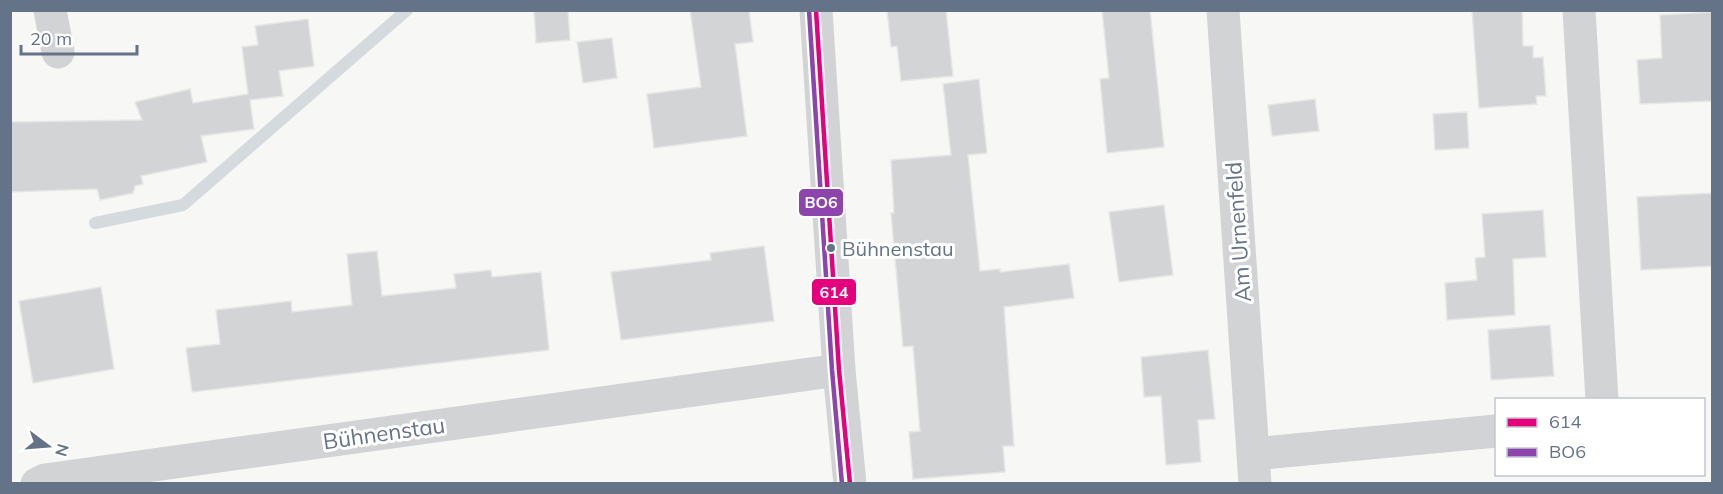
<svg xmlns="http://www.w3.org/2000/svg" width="1723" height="494" viewBox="0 0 1723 494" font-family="Mulish,sans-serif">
<rect width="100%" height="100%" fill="#f7f7f6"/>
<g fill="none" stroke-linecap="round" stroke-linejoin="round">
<path stroke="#d4dade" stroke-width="12" d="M95,223L183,205L407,10"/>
</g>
<path fill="#d3d4d6" stroke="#e6e6e6" stroke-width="1.5" d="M534,10H568L570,40L536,43Z
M690,10H749L753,42L735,44L747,136L654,148L647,94L701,87Z
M887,10H946L953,76L901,81L897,46L891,47Z
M1102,10H1150L1164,147L1107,153L1100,79L1109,78Z
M1472,10H1522L1523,46H1533V58L1543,57L1546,96H1536L1537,104L1479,108Z
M1713,12V101L1640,104L1637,60L1662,58L1660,15Z
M308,19L314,66L279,71L283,96L250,100L254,129L201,136L207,162L141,176L143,184L135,186L133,193L100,200L97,189L10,192V122L142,120L135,102L190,89L193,103L248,94L242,47L258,45L255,26Z
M612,38L617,78L583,83L577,42Z
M979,79L987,153L968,155L980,271L1000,269V272L1069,264L1074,298L1004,307L1014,446H1003L1005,472L913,479L909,432L920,431L913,346L903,347L891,213H894L891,160L951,155L943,84Z
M1315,99L1319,131L1272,136L1268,105Z
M1467,112L1469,148L1435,150L1433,114Z
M1713,193V266L1641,270L1637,197Z
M1164,205L1173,275L1119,282L1109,212Z
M1543,210L1546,257L1513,259L1515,315L1447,320L1445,283L1477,280L1475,258L1485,257L1482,214Z
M764,246L774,321L621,340L611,272L711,260L710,253Z
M377,251L382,296L456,288L454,274L491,270L492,277L541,272L549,350L192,392L186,348L220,344L216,310L291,301L292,312L352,305L347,254Z
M101,287L114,369L33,383L19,301Z
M1550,325L1554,376L1491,380L1488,330Z
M1208,350L1215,419L1198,420L1201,462L1166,465L1161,396L1144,397L1141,357Z"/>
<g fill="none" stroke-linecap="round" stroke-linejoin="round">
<path stroke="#d2d3d4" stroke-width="33" d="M50,10L58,52
M816,10L839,370L850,484
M1223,10L1253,454L1496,431
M1579,10L1602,400
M1253,454L1255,484
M37,484L45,480L839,370"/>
<defs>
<path id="bus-1" d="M816,10L839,370L850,484"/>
<path id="bus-2" d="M809,10L832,370L842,484"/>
</defs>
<use href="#bus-1" stroke="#fff" stroke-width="9"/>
<use href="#bus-2" stroke="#fff" stroke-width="9"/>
<use href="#bus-1" stroke="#e5007d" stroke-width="4.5"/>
<use href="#bus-2" stroke="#8e44ad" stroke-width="4.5"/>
</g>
<circle fill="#657388" stroke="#fff" stroke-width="2" cx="831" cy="248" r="5"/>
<g text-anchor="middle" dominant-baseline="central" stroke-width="6" stroke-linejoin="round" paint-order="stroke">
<g font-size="20" fill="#657388" stroke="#fff" text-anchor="start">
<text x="842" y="248">Bühnenstau</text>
</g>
<g font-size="22" fill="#657388" stroke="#fff">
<text transform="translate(1238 232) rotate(-94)">Am Urnenfeld</text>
<text transform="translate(384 433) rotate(-8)">Bühnenstau</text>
</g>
</g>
<g stroke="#fff" stroke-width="2">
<rect x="798" y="188" width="46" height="29" rx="6" fill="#8e44ad"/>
<rect x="811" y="278" width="46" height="28" rx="6" fill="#e5007d"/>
</g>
<g font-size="16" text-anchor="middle" font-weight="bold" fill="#fff">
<text x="821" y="208">BO6</text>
<text x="834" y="298">614</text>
</g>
<rect width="1723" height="494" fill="none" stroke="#657388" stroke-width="24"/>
<rect x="1495" y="398" width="210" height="78" fill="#ffffff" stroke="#c1c7cf" stroke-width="1.5"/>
<rect x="1507" y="418" width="30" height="9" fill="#e5007d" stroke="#c1c7cf" stroke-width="1.5"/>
<text x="1549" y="428" font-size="18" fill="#657388">614</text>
<rect x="1507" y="448" width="30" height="9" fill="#8e44ad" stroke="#c1c7cf" stroke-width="1.5"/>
<text x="1549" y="458" font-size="18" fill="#657388">BO6</text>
<g transform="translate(48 446) rotate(106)" stroke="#ffffff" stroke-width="4.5" paint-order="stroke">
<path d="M0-4.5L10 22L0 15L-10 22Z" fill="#657388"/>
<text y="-9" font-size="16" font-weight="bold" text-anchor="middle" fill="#657388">N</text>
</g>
<path d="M21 45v9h116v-9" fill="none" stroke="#657388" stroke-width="3"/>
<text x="30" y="45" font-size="18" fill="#657388" stroke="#ffffff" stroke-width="4.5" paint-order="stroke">20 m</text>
</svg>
